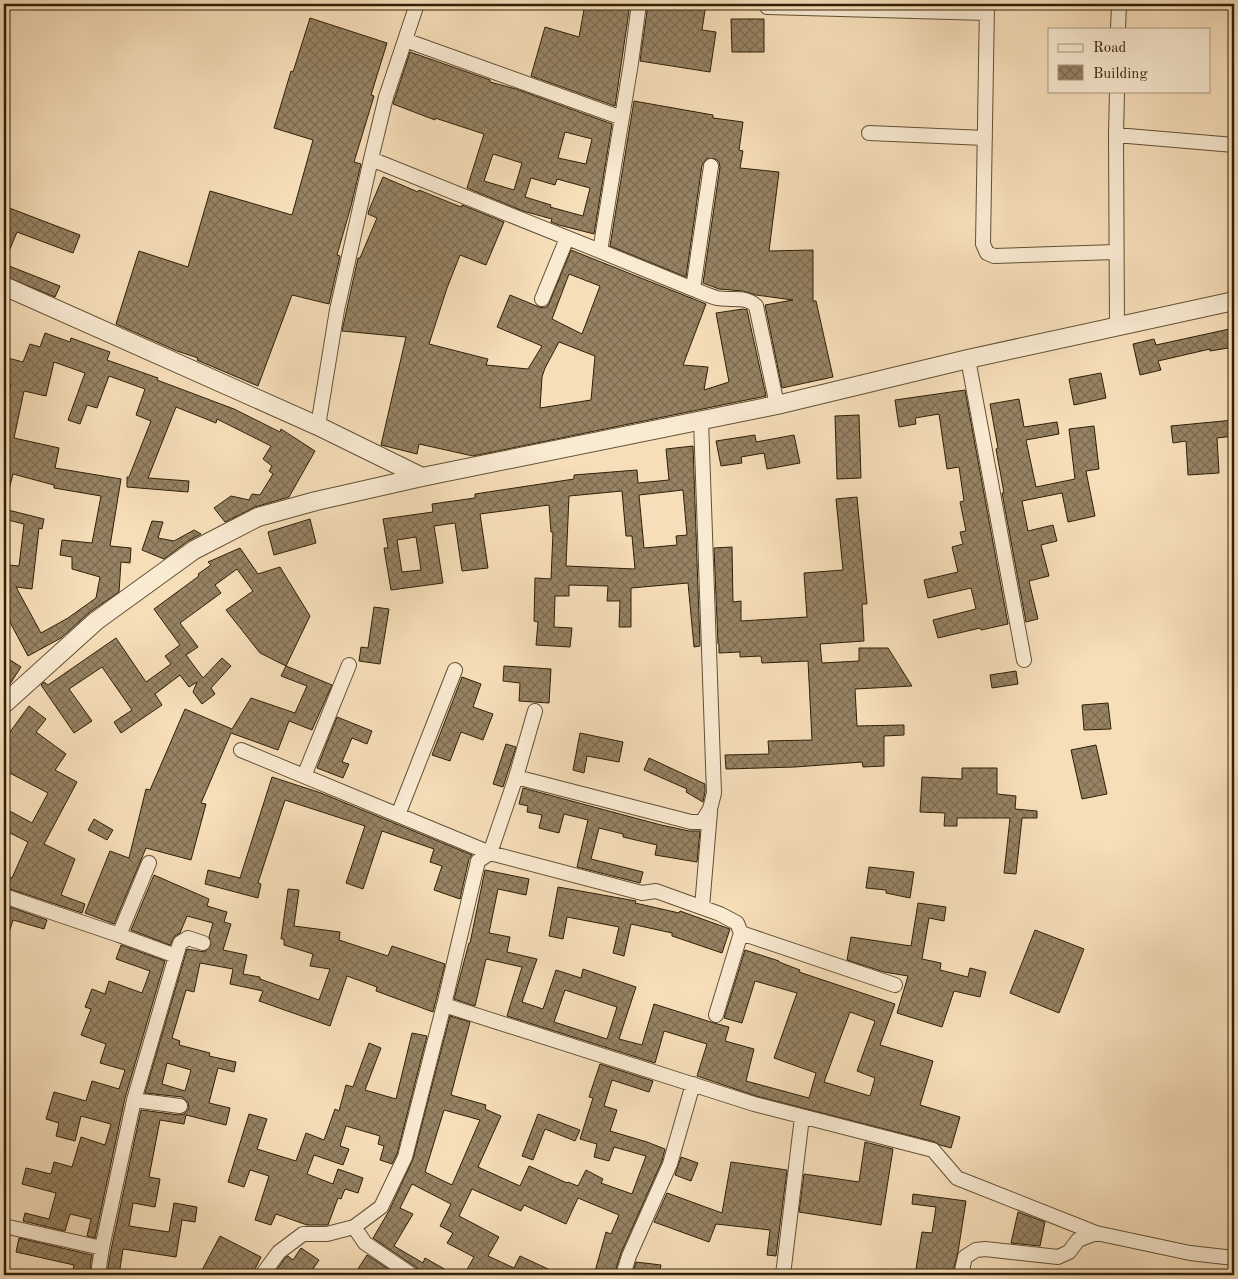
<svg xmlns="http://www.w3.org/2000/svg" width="1238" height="1279" viewBox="0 0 1238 1279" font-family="'Old Standard TT',serif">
<defs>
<pattern id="building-cross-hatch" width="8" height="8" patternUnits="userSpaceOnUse" patternTransform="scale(1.25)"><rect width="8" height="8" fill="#978364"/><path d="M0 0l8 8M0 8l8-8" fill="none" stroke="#7c6b50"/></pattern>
</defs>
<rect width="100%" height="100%" fill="#f6deb9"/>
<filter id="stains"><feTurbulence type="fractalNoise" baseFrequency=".004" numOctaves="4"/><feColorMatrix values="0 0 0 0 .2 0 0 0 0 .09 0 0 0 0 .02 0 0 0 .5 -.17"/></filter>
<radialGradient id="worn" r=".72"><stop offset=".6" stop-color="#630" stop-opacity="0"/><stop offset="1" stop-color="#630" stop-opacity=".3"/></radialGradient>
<path fill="url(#building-cross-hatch)" stroke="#302007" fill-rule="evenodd" d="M585,4H630L615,106L531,76L545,27L579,37Z
M648,4H706L702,30L716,32L710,72L640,61Z
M310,18L387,43L371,95L374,96L354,162L361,164L351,206L337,255L340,256L329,304L292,295L258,386L197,360L198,358L177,351L116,324L139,251L188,267L210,191L292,215L313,140L274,128L291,71L293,72Z
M731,19H764V52H732Z
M410,52L490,80V82L516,89L612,124L594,234L559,225L551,222L552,219L523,211L467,188L484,134L435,118V120L393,104ZM565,132L592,139L586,164L558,158ZM493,154L522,163L514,190L484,181ZM531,178L555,185L557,179L590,188L583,216L550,207L551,205L525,197Z
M634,101L713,115V118L743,122L739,150L743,151L740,168L779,172L769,251L813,250V301H816L833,377L782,388L765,305L793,300L756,295L743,291L719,289L703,283L720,167L719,162L716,159L707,158L702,165L686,277L610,246Z
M383,177L418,192L419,190L461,207L462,205L504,222L486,265L460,255L447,288L429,344L488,359L486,365L528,369L542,346L497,327L510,295L539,307L544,308L548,306L571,250L706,304L683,365L708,367L704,390L729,382L716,313L743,309L747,310L766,396L473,456L419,444L417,454L381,445L406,337L342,331L358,258H360L377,218L368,214L369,210ZM569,274L600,286L582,334L552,319ZM559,342L595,356L591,400L540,408L542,377L545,368Z
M4,206L80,235L73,253L17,232L4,263Z
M4,264L60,286L55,297L4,276Z
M1234,328V347L1210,351V349L1158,361L1161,370L1140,375L1133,344L1154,339L1156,345Z
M45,333L70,342L71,338L110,352L107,360L158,378L157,380L234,409L280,432L281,429L315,451L289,497L255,507L225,522L214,508L231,496L249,500L252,494L260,495L273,474L269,471L272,466L263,459L271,446L217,419L216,423L176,407L148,478L189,481L188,492L127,487V477H129L151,421L136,415L145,389L109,376L97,408L87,405L80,424L68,420L85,373L54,362L46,396L24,391L14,438L59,448L55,468L121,479L110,546L131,548L130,563L121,562L119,592L90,612L61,638L28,656L4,611V596L8,565L19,566L24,524L4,519V509L44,519L42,529L39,528L32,589L16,587L41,633L68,618L96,598L100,577L72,569V557L60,555L62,540L92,543L101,496L54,488V485L13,474L7,497L4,496V404L5,405L11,384L4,383V357L23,362L30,344L40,347Z
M1101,373L1106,398L1074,405L1069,379Z
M965,390L1008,624L981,630L980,628L938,638L933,620L976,609L971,588L928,598L924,580L958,572L952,547L963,544L960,532L966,531L960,502L964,501L959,467L947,469L939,414L915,418L916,424L899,427L895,400Z
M1019,399L1024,427L1057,422L1059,434L1026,440L1036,487L1075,479L1069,429L1094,426L1099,469L1086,471L1095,516L1068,522L1062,493L1022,501L1028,531L1053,525L1057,541L1041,545L1049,576L1029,581L1038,619L1026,622L1002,493H1004L996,449L998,448L990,404Z
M859,415L861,478L837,479L835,416Z
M1234,420V436L1217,438L1219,473L1188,475L1186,441L1173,443L1171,426Z
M755,435L756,442L794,435L800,463L767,469L764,453L741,457L742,463L721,466L716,441Z
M693,446L700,646L694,647L688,583L631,588V627H619L620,601H607L608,586L569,585V596H555L554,627L572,628L570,647L536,645L538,622L534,621L535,578L551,579L553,532H551L549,505L480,514L488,568L462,571L455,523L434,526L443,583L391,590L384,548H388L383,519L433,512L432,504L475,498V494L574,479V475L637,470L638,483L669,480L666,449ZM683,490L687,535L676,536L677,545L644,548L639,495ZM622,491L626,536H632L635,569L566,566L569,496ZM416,537L421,570L402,572L397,540Z
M857,497L867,604H862L864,641L820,644L822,663L859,661V648H888L912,686L855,689L857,726L904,725V735L884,736V766L863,767L862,762L795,767L726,769L725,755L769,754L768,741L812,740L808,661L762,663L761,656L740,657V652L719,653V644H718L714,548L732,547L733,602L741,601V621L807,617L804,573L843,570L836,499Z
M310,519L316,543L274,555L268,532Z
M152,521L163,522L158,538L174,541L194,530L201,534L188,541L164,559L142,550Z
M240,548L258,574L280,567L310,616L286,666L260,653L226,610L253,591L237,569L215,585L221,593L180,623L198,647L186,655L203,678L222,658L231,666L211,688L215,694L202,704L193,692L197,682L189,687L180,675L155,694L162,705L121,733L114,722L132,710L102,667L69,689L92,721L74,733L41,685L44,682L48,685L116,638L146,682L171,664L165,656L180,645L154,609L199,576L198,574L211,565L208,562Z
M374,607L389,609L380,664L359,661L361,647L368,648Z
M4,656L21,667L10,684L4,690Z
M286,666L332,685L312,730L289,721L278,750L231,733L201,803L206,804L191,860L146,848L114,924L85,913L110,851L129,858L146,789L150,790L185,709L232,729L251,698L295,713L307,686L281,676Z
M504,666L551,669L549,703L519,701L520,683L503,681Z
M1016,671L1018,684L992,688L990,675Z
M462,677L481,684L473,707L493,714L483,740L461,732L450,761L432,755Z
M1108,703L1111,729L1084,730L1082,705Z
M29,706L46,719L36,732L66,754L55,770L77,782L44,844L75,859L61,895L85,904L82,913L4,887V875L12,878L28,842L4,830V808L32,823L48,793L4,770V740Z
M337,717L372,731L367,744L352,738L342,762L349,764L343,778L317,768Z
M580,733L623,742L619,762L587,756L584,773L573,770Z
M506,744L516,747L503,787L493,784Z
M1096,745L1107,794L1082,799L1071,750Z
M649,758L705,784V792L703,802L686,792L687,789L644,770Z
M962,768H997V794L1016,796L1015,809L1037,811V818H1022L1016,874L1004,873L1010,818H957V826H944L945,813L920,812L922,777L962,779Z
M272,777L321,793L472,855L469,859L460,899L434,890L442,866L430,862L434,849L382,831L363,889L346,883L365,826L285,800L258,883L261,884L258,898L205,884L208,870L240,878Z
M523,788L661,825L689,831H700L697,862L655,855L657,845L623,837V834L599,828L591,859L643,872L640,883L577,867L588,820L564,814L559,833L539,828L542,815L527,812L528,806L519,804Z
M94,819L113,830L107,840L88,830Z
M869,867L914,872L910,898L886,893V890L866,888Z
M485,870L529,879L526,895L498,889L489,933L510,937L507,952L537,959L522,1002L543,1009L556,970L581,978L583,969L636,987L619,1039L642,1045L654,1004L714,1023L729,1027L725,1041L754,1049L746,1081L809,1098L816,1073L774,1058L797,993L755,981L742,1023L724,1018L745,950L779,961V962L800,970L799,972L895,1004L880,1045L933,1061L920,1105L960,1117L951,1148L940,1145L935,1142L756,1096L697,1076L707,1044L664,1031L655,1063L507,1016L522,967L486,959L475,1006L454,999L469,943H470ZM565,990L617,1007L607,1039L554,1022ZM850,1012L875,1021L857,1071L875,1078L870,1096L824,1082Z
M154,875L209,899L207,906L227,912L224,922L231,924L223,950L247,955L243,974L260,977V979L319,1000L330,969L310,966L313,954L284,945V939H281L288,889L299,890L294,926L340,932L339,940L388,956L392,946L445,964L433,1012L376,991L377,987L347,976L330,1026L259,1001L263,991L230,984L233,969L200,963L194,992L186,990L172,1038L180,1041L179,1045L210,1053L209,1056L236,1062L234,1072L218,1068L209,1103L230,1108L226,1125L186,1115L184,1124L160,1120L149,1177L160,1179L155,1207L133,1203L129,1226L169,1232L174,1203L197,1207L195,1222L182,1220L176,1257L123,1249L119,1275H109L108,1267L111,1250L141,1110L179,1115L184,1114L189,1108L188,1102L182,1097L145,1093L187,949L205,952L211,945L209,937L213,923L187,916L180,933L175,936L170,945L131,930ZM167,1063L191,1070L185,1091L162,1084Z
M558,887L636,901L635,903L679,913L680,911L730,929L722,953L672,936V933L631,924L624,956L613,953L619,927L567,917L563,939L549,936Z
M918,903L946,907L944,921L929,918L922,959L941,963L940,970L968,977L970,968L986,972L980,997L954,991L942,1027L897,1013L908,976L884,972L847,960L851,937L911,946Z
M4,905L47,920L44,929L13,920L6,942H4Z
M1035,930L1084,949L1059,1013L1010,993Z
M121,945L165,961L125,1098L95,1238L87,1236L91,1219L70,1214L65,1231L23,1221L25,1213L49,1219L56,1193L22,1184L26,1168L51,1174L54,1162L72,1167L81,1137L105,1145L111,1124L81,1116L75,1141L56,1136L59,1123L46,1119L54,1092L86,1101L92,1081L119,1089L125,1070L100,1063L106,1044L81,1035L91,1009L85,1007L92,989L105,994L109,981L142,993L150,971L116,959Z
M450,1016L470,1022L451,1095L486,1105L485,1109L501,1116L478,1167L520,1186L529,1166L567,1183L568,1182L578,1186L586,1170L603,1179L601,1183L632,1194L646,1156L614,1147L609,1161L594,1157L597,1144L580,1139L593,1098L589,1097L600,1064L653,1081L649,1092L612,1080L604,1106L617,1110L610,1131L647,1142L665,1149L662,1161L621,1253L614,1275H594L606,1232L611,1234L619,1215L578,1198L566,1224L524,1205L521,1211L472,1189L459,1216L499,1237L488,1256L514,1268L520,1256L561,1275H464L474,1257L447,1243L453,1233L440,1226L451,1204L412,1184L400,1208L413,1214L394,1246L423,1263L425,1258L455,1275H421L417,1268L373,1238L389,1211L413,1159ZM444,1110L480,1120L452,1185L425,1172Z
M412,1033L427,1036L397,1154L392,1164L380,1160L384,1146L378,1144L380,1136L346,1126L340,1146L349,1149L343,1165L314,1155L307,1174L333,1184L338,1169L363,1178L358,1193L345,1189L341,1199L338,1198L328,1225H307L276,1214L271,1225L255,1220L269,1176L250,1170L244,1187L228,1182L249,1114L267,1119L257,1149L296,1161L306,1133L324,1140L335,1109L339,1111L346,1085L353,1087L369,1043L381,1048L365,1090L396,1099Z
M538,1114L580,1130L575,1141L545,1129L533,1160L522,1156Z
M865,1142L893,1149L881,1225L799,1212L804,1174L859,1182Z
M681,1157L698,1163L691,1181L675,1175Z
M731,1162L787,1170L776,1256L767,1255L770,1230L716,1224L709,1242L654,1222L667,1193L722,1213Z
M913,1194L966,1201L958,1252L952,1275H915L922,1232L932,1233L936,1207L912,1204Z
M1018,1212L1045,1222L1040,1246L1011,1243Z
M220,1236L261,1257L252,1275H207L201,1272Z
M19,1238L92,1255L90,1266L91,1275H72L74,1265L16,1252Z
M301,1248L319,1260L309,1275H273L285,1258L288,1256L293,1260Z
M367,1255L397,1275H383L377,1271L375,1275H354Z
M636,1262L661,1265L659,1275H632Z"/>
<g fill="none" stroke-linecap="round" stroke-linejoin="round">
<defs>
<path id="minor" d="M417,4L405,40L622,118
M639,4L631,63L600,251L693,289
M987,4L983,244L987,253L994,256L1116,252
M767,7L987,13
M1118,29L1119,4
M869,133L985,138
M1116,135L1117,91
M371,159L600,251
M711,166L693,289C701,292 709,296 717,298C731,301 745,295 756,306L777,405
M542,299L567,238
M1117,327L1116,135L1234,145
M968,359L1024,660
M318,426L337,310L371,159L386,97L405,40
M535,711L516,777L691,822H702L710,809L714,793L701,420
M241,750L490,853L478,861L444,1005L754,1104L933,1150L957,1178L1096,1233L1190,1253L1234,1258
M304,776L349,665
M516,777L490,853L642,893L656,891L720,914L737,923L741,933L895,985
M398,815L455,670
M4,896L119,935L176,956L134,1100L102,1248L99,1267L100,1275
M702,907L710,812
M119,935L149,863
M176,956L180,943L188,938L203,943
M716,1015L741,933
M134,1100L180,1106
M4,1226L102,1248
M354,1227L365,1243L412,1275
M262,1275L279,1252L303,1234H327L354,1227L381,1207L405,1157L444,1005
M623,1275L629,1256L670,1164L693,1084
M783,1275L802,1117
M961,1275L965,1257L976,1250L985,1249L1058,1257L1069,1252L1078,1240L1096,1233"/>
<path id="tertiary" d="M4,286L318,426L422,477
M4,704L96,621L194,550L258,517L316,501L422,477L777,405L968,359L1234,301"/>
</defs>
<use href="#minor" stroke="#625034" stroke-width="16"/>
<use href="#tertiary" stroke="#625034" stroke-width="20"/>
<use href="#minor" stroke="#f9ead2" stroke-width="14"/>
<use href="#tertiary" stroke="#f9ead2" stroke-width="18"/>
</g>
<rect width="1238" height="1279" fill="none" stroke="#f6deb9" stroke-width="20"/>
<rect x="5" y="5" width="1228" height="1269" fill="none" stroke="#302007" stroke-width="2.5"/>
<rect x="10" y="10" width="1218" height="1259" fill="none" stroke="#302007"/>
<rect x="1048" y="28" width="162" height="65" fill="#f9ead2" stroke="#a99981"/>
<rect x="1058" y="44" width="25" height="8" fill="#f9ead2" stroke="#a99981"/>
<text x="1093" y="52" font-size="15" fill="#302007">Road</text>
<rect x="1058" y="65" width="25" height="15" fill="url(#building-cross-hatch)" stroke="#a99981"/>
<text x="1093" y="78" font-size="15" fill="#302007">Building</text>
<rect width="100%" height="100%" filter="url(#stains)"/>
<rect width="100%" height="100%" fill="url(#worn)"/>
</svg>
